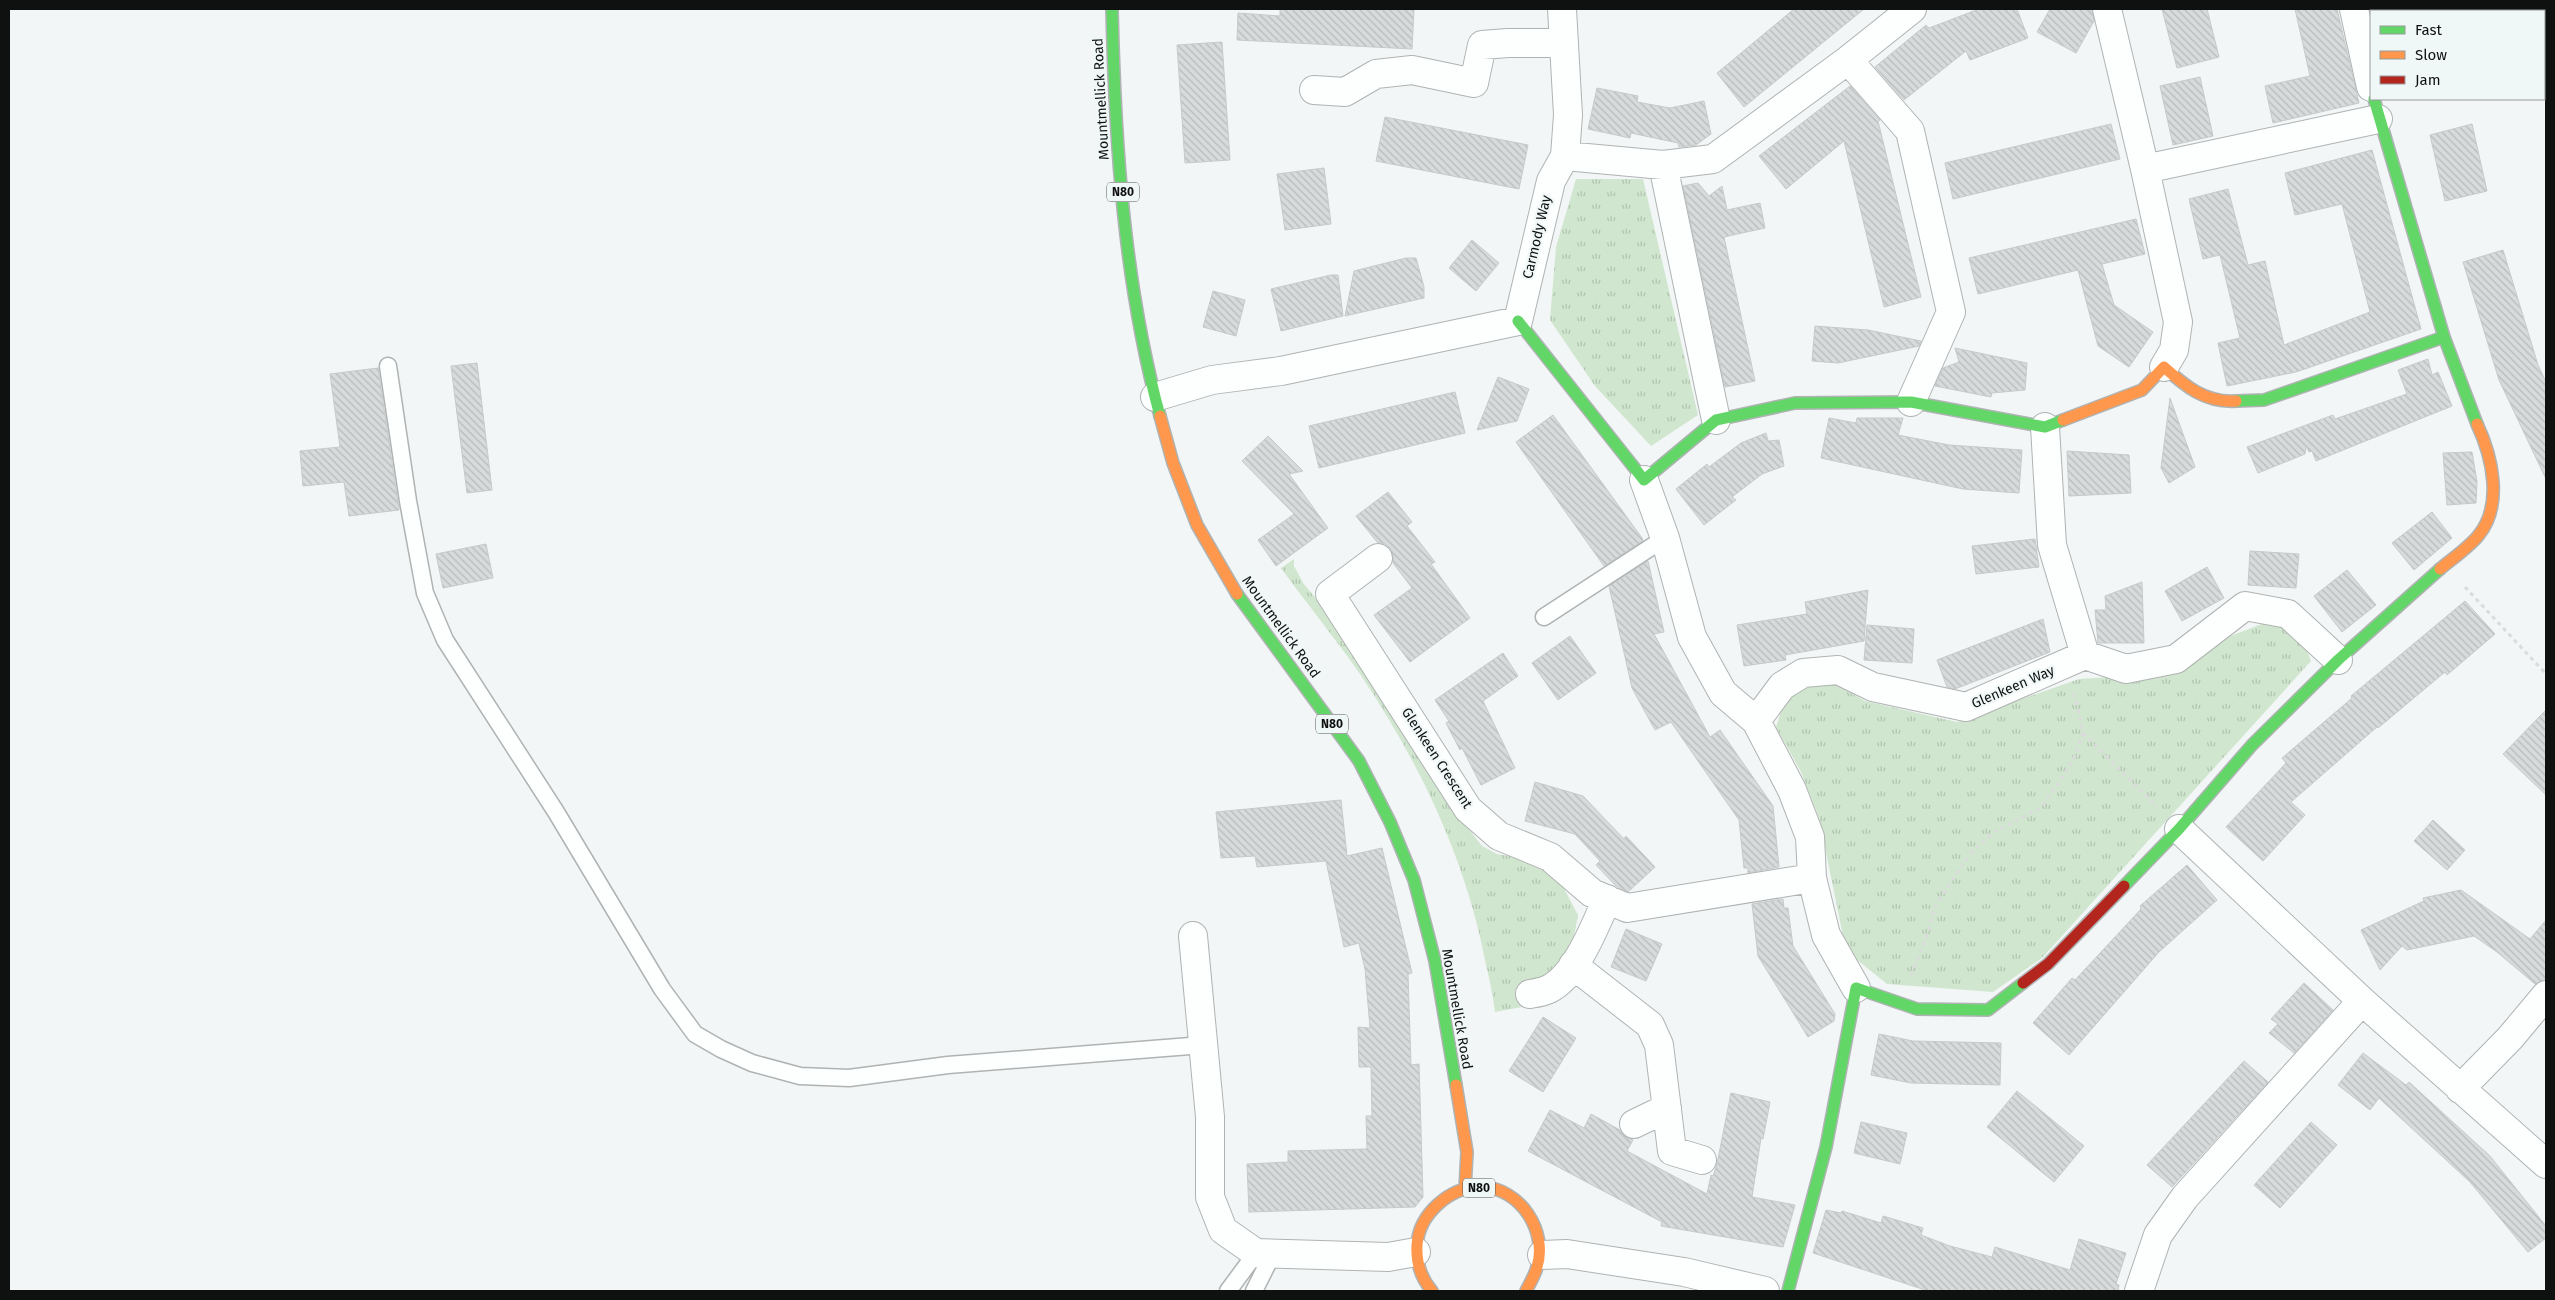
<svg xmlns="http://www.w3.org/2000/svg" width="2555" height="1300" viewBox="0 0 2555 1300" font-family="'Fira Sans',sans-serif">
<defs>
<pattern id="park-tufts" width="24" height="20" patternUnits="userSpaceOnUse" patternTransform="scale(1.25)"><rect width="24" height="20" fill="#d0e6ce"/><path d="M3 7l-1-3M5 7V3M7 7l1-3M15 17l-1-3M17 17v-4M19 17l1-3" fill="none" stroke="#b1c4b0"/></pattern>
<pattern id="building-back-hatch" width="6" height="6" patternUnits="userSpaceOnUse" patternTransform="scale(1.25)"><rect width="6" height="6" fill="#d8dbdb"/><path d="M-1 5l2 2M0 0l6 6M5-1l2 2" fill="none" stroke="#b8bbbb"/></pattern>
</defs>
<rect width="100%" height="100%" fill="#f2f6f6"/>
<path fill="url(#park-tufts)" d="M1576,179H1643L1698,415L1651,446L1595,386L1550,320L1556,247Z
M1294,559V566L1303,583L1348,637L1460,818L1482,846L1497,854L1521,858L1544,869L1561,883L1578,915L1574,937L1566,957L1548,974L1523,984L1527,1006L1495,1012C1493,995 1489,978 1485,960C1465,857 1419,762 1360,674C1335,638 1307,604 1281,568Z
M2272,620L2304,642L2311,661L2042,958L1993,992L1887,984L1846,951L1819,818L1801,772L1776,727L1782,708L1794,693L1812,685L1834,683L1865,701L1957,722L2079,679L2127,676Z"/>
<path fill="url(#building-back-hatch)" stroke="#c7caca" d="M1280,9H1414L1412,49L1237,40L1238,13L1280,16Z
M1794,9H1864L1744,107L1717,73Z
M1979,9H2017L2028,38L1970,60L1966,51L1904,100L1875,67L1926,25L1929,28Z
M2050,9H2092L2094,21L2076,53L2037,32Z
M2162,9H2207L2219,57L2177,68Z
M2295,9H2337L2359,103L2273,123L2265,86L2310,76Z
M1222,42L1230,160L1185,163L1177,45Z
M2200,77L2213,136L2173,145L2160,86Z
M1850,86L1880,120L1878,121L1921,297L1884,307L1844,141L1786,189L1759,156Z
M1597,88L1638,96L1637,102L1670,108L1704,101L1711,134L1696,145L1679,147L1678,143L1631,133L1630,138L1588,129Z
M1385,117L1528,145L1519,189L1376,161Z
M2111,124L2120,159L1953,199L1945,163Z
M2472,124L2487,191L2445,201L2430,135Z
M2372,150L2421,329L2296,372L2227,386L2218,343L2240,338L2220,255L2203,259L2189,199L2228,189L2248,265L2265,261L2284,345L2370,312L2342,204L2295,215L2285,173Z
M1324,168L1331,224L1285,230L1277,174Z
M1698,183L1709,196L1722,186L1727,210L1760,203L1765,228L1724,237L1755,381L1725,387L1683,186Z
M2136,219L2145,254L2102,264L2114,305L2153,332L2129,367L2098,346L2078,270L1978,294L1969,258Z
M1472,240L1499,263L1476,291L1449,268Z
M2503,250L2538,365L2546,382V479L2499,380L2463,262Z
M1406,258H1416L1424,287V298L1345,316L1354,271Z
M1331,275H1338L1343,316L1281,331L1271,289Z
M1213,291L1245,300L1236,336L1203,327Z
M1815,326L1868,330L1921,341L1919,346L1838,363L1812,361Z
M1955,348L2027,363L2025,390L1992,393L1991,397L1935,386L1943,368L1959,362Z
M2428,359L2432,375L2438,372L2452,406L2316,461L2312,451L2309,452L2306,446L2305,454L2258,473L2247,447L2333,415L2335,419L2407,394L2398,370Z
M477,363L492,490L467,493L451,366Z
M378,368L399,510L349,516L344,482L303,486L300,451L340,447L330,374Z
M1498,377L1529,389L1517,421L1477,430Z
M1455,392L1465,433L1319,468L1309,426Z
M2170,398L2195,467L2169,483L2161,468Z
M1553,415L1642,538L1643,541L1604,566L1516,442Z
M1829,418L1856,423L1857,418H1903L1898,435L1949,445L2022,450L2019,493L1963,489L1821,458Z
M1766,433L1768,441L1779,440L1784,466L1762,474L1732,497L1736,500L1704,525L1676,489L1707,464L1709,467L1741,443Z
M1268,436L1303,471L1289,474L1328,528L1276,566L1258,540L1294,514L1242,461Z
M2067,451L2129,455L2131,493L2069,496Z
M2472,452L2477,482L2476,503L2447,505L2443,453Z
M1388,492L1412,522L1407,526L1435,562L1431,564L1470,618L1410,662L1374,615L1412,588L1393,563V556L1390,548L1385,544L1377,542L1356,516Z
M2432,512L2452,538L2414,570L2392,543Z
M2035,539L2039,567L1976,574L1972,546Z
M486,544L493,578L443,588L436,554Z
M2250,551L2299,554L2296,588L2248,585Z
M1648,561L1664,632L1654,634L1710,737L1720,730L1773,806L1779,867L1748,873V868H1744L1739,820L1671,722L1655,730L1632,688L1609,586Z
M2207,567L2224,598L2182,621L2165,591Z
M2347,570L2376,605L2342,632L2314,596Z
M2142,582L2144,643H2098L2095,610H2106L2105,596Z
M1868,590L1864,641L1785,655L1786,660L1744,666L1737,625L1807,614L1805,602Z
M2465,601L2495,634L2447,675L2445,672L2378,728L2377,727L2291,802L2305,815L2263,861L2226,827L2286,763L2282,758L2352,698L2351,696Z
M2043,619L2050,652L1955,689L1947,687L1937,660Z
M1867,625L1914,629L1912,663L1864,660Z
M1570,636L1596,673L1558,700L1532,663Z
M1503,653L1518,676L1483,701L1515,768L1481,785L1462,748L1460,750L1446,723L1449,721L1435,700Z
M2546,710V795L2503,754Z
M1535,782L1583,796L1624,839L1626,836L1655,867L1628,892L1616,886L1596,865L1600,861L1575,834L1525,821Z
M1341,800L1347,856L1382,848L1412,973L1408,974L1411,1065L1419,1064L1423,1197L1415,1207L1249,1212L1247,1164L1288,1162V1151L1367,1149L1366,1116H1372L1371,1067H1359L1358,1027L1370,1028L1365,969L1359,943L1344,947L1326,861L1257,867L1255,856L1221,858L1216,812Z
M2433,820L2465,850L2447,870L2414,841Z
M2187,865L2217,900L2159,952L2069,1055L2033,1023L2072,978L2075,980L2141,909L2140,906Z
M2461,890L2530,939L2546,920V980L2535,984L2497,952L2474,936L2407,950L2402,946L2380,970L2361,930L2424,901L2423,898Z
M1783,899L1784,908H1788L1793,946L1835,1014L1834,1021L1808,1037L1758,956L1752,904Z
M1626,929L1662,944L1646,981L1611,967Z
M2304,983L2333,1010L2294,1053L2269,1033L2278,1024L2271,1019Z
M1543,1017L1576,1038L1543,1092L1509,1071Z
M1879,1034L1913,1041L2001,1043L2000,1085L1911,1083L1871,1075Z
M2363,1053L2406,1085L2409,1082L2490,1156L2546,1226V1238L2528,1252L2470,1182L2379,1098L2370,1110L2338,1085Z
M2244,1061L2268,1082L2172,1187L2147,1165Z
M2017,1091L2084,1146L2054,1182L1987,1127Z
M1731,1093L1770,1102L1763,1139L1761,1138L1752,1197L1795,1205L1783,1247L1661,1226L1662,1222L1528,1151L1550,1110L1584,1128L1591,1114L1620,1130L1626,1137L1633,1140L1627,1151L1707,1194L1711,1175L1713,1176L1717,1164Z
M1861,1122L1907,1133L1900,1164L1854,1153Z
M2311,1122L2337,1145L2280,1208L2254,1185Z
M1826,1210L1841,1213L1842,1211L1881,1223L1883,1216L1923,1228L1921,1235L1950,1246L1992,1257L1995,1247L2070,1270L2079,1239L2126,1253L2116,1284L2119,1285L2118,1291H1928L1813,1253Z"/>
<g fill="none" stroke-linecap="round" stroke-linejoin="round">
<defs>
<path id="lane" d="M388,366L408,501L425,593L445,640L556,812L662,989L695,1034L721,1049L752,1063L800,1076L849,1078L948,1065L1203,1045
M1544,617L1665,538
M1228,1291L1256,1253
M1254,1291L1273,1253"/>
<path id="street" d="M2107,9L2145,169L2378,119
M2354,9L2371,87
M1848,60L1910,131L1951,312L1911,402
M1314,90L1345,92L1376,74L1412,70L1474,83L1482,45L1508,43H1564
M1565,156L1663,165L1713,159L1848,60L1912,9
M1663,165L1716,420
M2145,169L2178,322L2174,350L2164,367
M1155,397L1212,380L1281,371L1518,321L1551,181L1565,156L1568,115L1562,9
M2045,427L2052,545L2085,655
M1644,480L1665,538L1692,637L1723,693L1756,721L1792,790L1810,837L1812,878L1826,935L1856,988
M1378,558L1330,594L1468,809L1499,836L1550,857L1592,893L1627,908L1812,878
M1756,721L1782,686L1803,673L1838,670L1873,687L1966,707L2085,655L2126,669L2176,659L2245,606L2288,614L2338,660
M2179,829L2362,1001L2546,1164
M1193,936L1210,1117V1197L1223,1230L1256,1253L1388,1257L1416,1252
M1573,965L1650,1025L1659,1045L1672,1151L1702,1160
M1530,994C1536,993 1543,992 1549,989C1576,976 1595,926 1607,899
M2460,1089L2510,1038L2546,995
M1634,1124L1667,1108
M1542,1255L1567,1254L1684,1272L1765,1291
M2139,1291L2158,1235L2185,1197L2362,1001"/>
<path id="fast" d="M1112,9C1115,145 1124,283 1160,416
M2374,99L2444,337L2477,424
M1518,321L1644,480L1716,420L1795,403L1911,402L2045,427L2063,420
M2236,401L2264,400L2444,337
M1237,594L1359,761L1390,822L1414,880L1435,961L1456,1085
M2124,886L2179,829L2252,745L2338,660L2440,569
M1788,1291L1826,1147L1856,988L1917,1009L1988,1010L2023,983"/>
<path id="slow" d="M1160,416L1173,463L1197,525L1237,594
M2063,420L2142,390L2164,367C2185,386 2205,403 2236,401
M2440,569C2452,559 2468,548 2478,536C2504,505 2492,456 2477,424
M1456,1085L1467,1152L1465,1189
M1432,1291C1421,1278 1416,1262 1417,1245C1419,1214 1450,1186 1482,1187C1520,1188 1548,1231 1537,1267C1535,1275 1530,1283 1526,1291"/>
<path id="jam" d="M2023,983L2048,964L2124,886"/>
</defs>
<use href="#lane" stroke="#b0b3b3" stroke-width="19"/>
<use href="#street" stroke="#b0b3b3" stroke-width="30"/>
<use href="#fast" stroke="#b0b3b3" stroke-width="14"/>
<use href="#slow" stroke="#b0b3b3" stroke-width="14"/>
<use href="#jam" stroke="#b0b3b3" stroke-width="14"/>
<path stroke="#dadbdb" stroke-width="3" stroke-dasharray="4 4" stroke-linecap="butt" d="M2465,587L2546,674
M2083,733L2157,807
M1911,975L1928,933L1935,906L1970,854L1994,832L2040,808L2058,784L2075,756L2083,733L2074,692"/>
<use href="#lane" stroke="#fdfefe" stroke-width="16"/>
<use href="#street" stroke="#fdfefe" stroke-width="28"/>
<use href="#fast" stroke="#63d668" stroke-width="11"/>
<use href="#slow" stroke="#ff974d" stroke-width="11"/>
<use href="#jam" stroke="#b3261e" stroke-width="11"/>
</g>
<g text-anchor="middle" dominant-baseline="central" stroke-width="4.5" stroke-linejoin="round" paint-order="stroke">
<g fill="#f0f8f7" stroke="#525655" stroke-width="1">
<rect x="1107" y="182.5" width="32" height="19" rx="4"/>
<rect x="1316" y="714.5" width="32" height="19" rx="4"/>
<rect x="1463" y="1178.5" width="32" height="19" rx="4"/>
</g>
<g font-size="12" font-weight="bold" fill="#0e1110">
<text x="1123" y="192">N80</text>
<text x="1332" y="724">N80</text>
<text x="1479" y="1188">N80</text>
</g>
<g font-size="14" fill="#0e1110" stroke="#f0f8f7">
<text transform="translate(1101 99) rotate(-93)">Mountmellick Road</text>
<text transform="translate(1537 237) rotate(-77)">Carmody Way</text>
<text transform="translate(1281 627) rotate(54)">Mountmellick Road</text>
<text transform="translate(2013 687) rotate(-23)">Glenkeen Way</text>
<text transform="translate(1437 758) rotate(57)">Glenkeen Crescent</text>
<text transform="translate(1457 1009) rotate(80)">Mountmellick Road</text>
</g>
</g>
<rect width="2555" height="1300" fill="none" stroke="#0e1110" stroke-width="20"/>
<rect x="2370" y="10" width="175" height="90" fill="#f0f8f7" stroke="#969c9b"/>
<rect x="2380" y="26" width="25" height="8" fill="#63d668" stroke="#969c9b"/>
<text x="2415" y="35" font-size="15" fill="#0e1110">Fast</text>
<rect x="2380" y="51" width="25" height="8" fill="#ff974d" stroke="#969c9b"/>
<text x="2415" y="60" font-size="15" fill="#0e1110">Slow</text>
<rect x="2380" y="76" width="25" height="8" fill="#b3261e" stroke="#969c9b"/>
<text x="2415" y="85" font-size="15" fill="#0e1110">Jam</text>
</svg>
